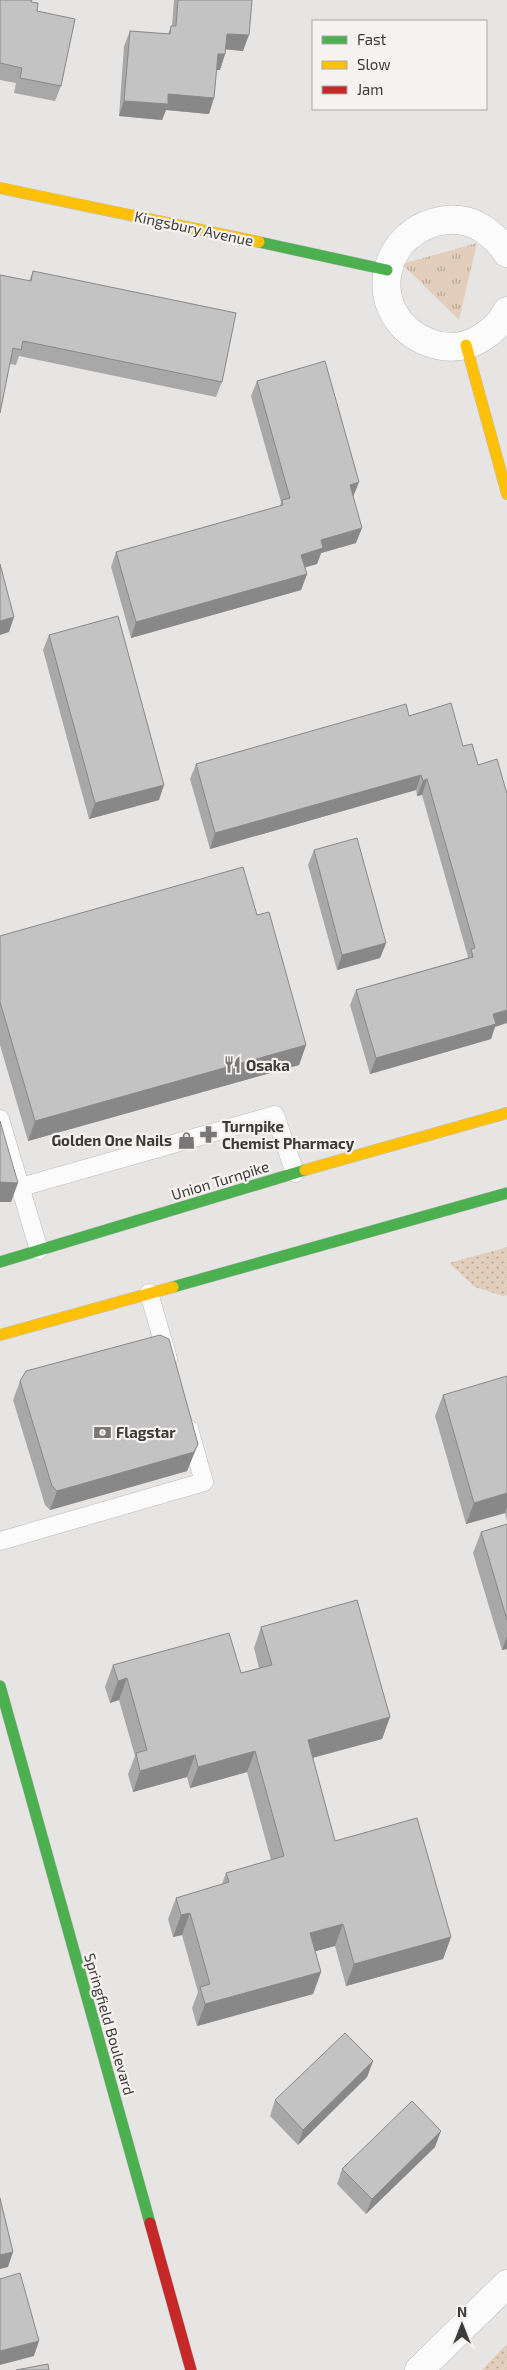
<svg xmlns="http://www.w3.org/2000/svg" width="507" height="2370" viewBox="0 0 507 2370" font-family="'Exo 2',sans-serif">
<defs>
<pattern id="grass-dots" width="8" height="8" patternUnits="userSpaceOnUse" patternTransform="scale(1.25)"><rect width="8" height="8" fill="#e2cebb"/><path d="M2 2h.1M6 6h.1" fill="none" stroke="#b8a899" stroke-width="1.8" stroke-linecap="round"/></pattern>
<pattern id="park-tufts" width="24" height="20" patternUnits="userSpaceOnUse" patternTransform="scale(1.25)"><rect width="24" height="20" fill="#e2cebb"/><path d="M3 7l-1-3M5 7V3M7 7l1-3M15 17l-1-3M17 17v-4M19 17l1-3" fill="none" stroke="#b8a899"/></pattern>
</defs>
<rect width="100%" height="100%" fill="#e6e5e4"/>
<path fill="url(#grass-dots)" d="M507,1247V1295L503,1296L475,1287L449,1263Z
M507,2344V2370H482Z"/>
<path fill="url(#park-tufts)" d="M477,243L459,320L402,264Z"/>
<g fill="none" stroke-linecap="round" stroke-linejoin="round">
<defs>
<path id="lane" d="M0,1119L39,1250
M21,1187L275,1115L295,1173
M149,1293L168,1359
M0,1541L204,1482L189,1429"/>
<path id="street" d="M507,253C494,233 472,217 447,220C377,228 363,318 430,343C444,348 460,348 474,342C488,335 500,326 507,311
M419,2370L507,2284"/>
<path id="fast" d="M259,242L387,270
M0,1262L305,1170
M173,1287L507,1193
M0,1686L150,2223"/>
<path id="slow" d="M0,188L259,242
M466,345L507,494
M305,1170L507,1113
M0,1335L173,1287"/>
<path id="jam" d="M150,2223L191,2370"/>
</defs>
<use href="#lane" stroke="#bbbbba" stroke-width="19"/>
<use href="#street" stroke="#bbbbba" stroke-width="29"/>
<use href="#fast" stroke="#bbbbba" stroke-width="12"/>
<use href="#slow" stroke="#bbbbba" stroke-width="12"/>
<use href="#jam" stroke="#bbbbba" stroke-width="12"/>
<use href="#lane" stroke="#fbfbfb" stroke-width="18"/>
<use href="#street" stroke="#fbfbfb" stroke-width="28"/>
<use href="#fast" stroke="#4caf50" stroke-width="11"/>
<use href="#slow" stroke="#ffc107" stroke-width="11"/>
<use href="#jam" stroke="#c62828" stroke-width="11"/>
</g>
<path fill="#a9a8a8" d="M0,0L31,2L37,11L61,86L55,101L14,93L16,83L0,80Z
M174,0H252L243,51L226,49L225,54L220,70H217L209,114L166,110L162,120L119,116L124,46L130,31L168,34L171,26H172Z
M33,271L222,382L216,397L19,356L16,365L10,364L0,275L29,281Z
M257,381L353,497L356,543L321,553L317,564L305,567L307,574L301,590L131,638L111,567L116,552L280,506L281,502L251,396Z
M49,635L159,800L89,819L43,650Z
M451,703L495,1027L491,1039L370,1074L350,1005L356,990L467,958L468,957L422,795L417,796L416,790L210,849L190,779L196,764L409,716Z
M314,850L386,943L380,958L337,970L308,865Z
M257,915L306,1045L299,1065L28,1141L0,1045V936Z
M507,1376V1521L505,1513L466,1524L435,1416L443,1395Z
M20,1381L198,1444L187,1471L50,1510L45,1505L13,1400Z
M507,1524V1649L502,1650L473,1553L481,1532Z
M261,1627L390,1717L382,1739L313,1758L335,1841L451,1937L443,1959L346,1986L335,1946L315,1951L321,1972L313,1994L197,2026L192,2008L198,1992L182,1935L173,1937L168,1919L176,1898L222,1884L226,1873L271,1860L247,1772L190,1788L187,1777L133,1792L128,1774L135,1756L119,1700L110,1703L105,1687L113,1665L241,1673L259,1668L254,1648Z
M373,2061L367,2077L298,2145L270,2116L275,2100Z
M435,2147L366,2214L337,2184L342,2169Z"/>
<path fill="#898888" d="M227,34L249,35L243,51L222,49Z
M218,54H225L220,70H212Z
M168,94L214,98L209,114L166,110L162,120L119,116L124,101Z
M359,482L353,497L350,485Z
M362,528L356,543L321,553L317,564L296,570L301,555L321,540Z
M307,574L301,590L131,638L136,622Z
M14,617L9,632L0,635V621Z
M421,775L416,790L210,849L215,833Z
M427,779L422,795L417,796L423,781Z
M164,785L159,800L89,819L95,803Z
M386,943L380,958L337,970L342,955Z
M507,1010V1023L495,1027L491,1039L370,1074L376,1058L493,1014Z
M306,1045L299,1065L28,1141L35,1121Z
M0,1182L18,1183L11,1202H0Z
M198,1444L187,1471L50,1510L57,1491Z
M507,1493V1507L505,1513L466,1524L474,1503Z
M507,1636V1649L502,1650Z
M127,1678L119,1700L110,1703L118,1681Z
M390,1717L382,1739L300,1761L308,1740Z
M255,1751L247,1772L190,1788L198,1767Z
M195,1755L187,1777L133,1792L140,1771Z
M190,1913L182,1935L173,1937L181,1915Z
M343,1924L335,1946L302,1955L310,1933Z
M451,1937L443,1959L346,1986L354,1964Z
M321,1972L313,1994L197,2026L205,2004Z
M373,2061L367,2077L298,2145L303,2130Z
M441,2131L435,2147L366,2214L372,2199Z
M13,2252L8,2267L0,2269V2255Z
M39,2341L34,2356L0,2365V2351Z"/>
<path fill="#c4c3c3" stroke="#898888" d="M0,0H32L31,2L38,3L37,11L75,19L61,86L20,78L22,68L0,63Z
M178,0H252L249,35L227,34L225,54H218L214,98L168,94V104L124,101L130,31L170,34L171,26H176Z
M33,271L236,313L222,382L23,341L21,350L13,348L0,413V275L31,281Z
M325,361L359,482L350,485L362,528L321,540L323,548L301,555L307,574L136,622L116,552L283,505L282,500L290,498L257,381Z
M0,564L14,617L0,621Z
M118,616L164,785L95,803L49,635Z
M451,703L463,746L472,744L478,765L497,759L507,794V1010L493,1014L496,1024L376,1058L356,990L473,957L471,949L475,948L427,779L423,781L421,775L215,833L196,764L406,704L409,716Z
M357,838L386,943L342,955L314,850Z
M243,867L257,915L269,912L306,1045L35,1121L0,1002V936Z
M0,1121L18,1183L0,1182Z
M160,1335L169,1339L198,1444L194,1452L57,1491L52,1486L20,1381L26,1371Z
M507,1376V1493L474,1503L443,1395Z
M507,1524V1620L481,1532Z
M357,1600L390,1717L308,1740L335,1841L417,1818L451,1937L354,1964L343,1924L310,1933L321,1972L205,2004L200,1987L210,1984L190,1913L181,1915L176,1898L229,1882L226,1873L284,1856L255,1751L198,1767L195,1755L140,1771L136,1753L147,1750L127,1678L118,1681L113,1665L229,1633L241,1673L272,1665L261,1627Z
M345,2033L373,2061L303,2130L275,2100Z
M412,2101L441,2131L372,2199L342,2169Z
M0,2198L13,2252L0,2255Z
M20,2273L39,2341L0,2351V2279Z
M48,2364L49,2370H16Z"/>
<defs>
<symbol id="restaurant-bare" viewBox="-9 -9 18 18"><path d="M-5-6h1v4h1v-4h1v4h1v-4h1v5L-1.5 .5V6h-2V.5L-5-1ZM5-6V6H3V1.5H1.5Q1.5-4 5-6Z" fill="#787676" stroke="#f5f2f0" stroke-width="2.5" paint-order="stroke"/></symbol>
<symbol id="pharmacy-bare" viewBox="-9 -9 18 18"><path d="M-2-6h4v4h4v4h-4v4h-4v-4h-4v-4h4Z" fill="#787676" stroke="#f5f2f0" stroke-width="2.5" paint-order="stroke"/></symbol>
<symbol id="shop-bare" viewBox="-9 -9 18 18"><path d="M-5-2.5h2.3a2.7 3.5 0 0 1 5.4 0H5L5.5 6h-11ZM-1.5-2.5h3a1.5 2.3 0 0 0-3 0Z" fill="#787676" stroke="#f5f2f0" stroke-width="2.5" paint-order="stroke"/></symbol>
<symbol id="bank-bare" viewBox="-9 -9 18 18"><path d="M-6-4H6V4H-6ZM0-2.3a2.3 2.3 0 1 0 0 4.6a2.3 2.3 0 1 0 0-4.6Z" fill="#787676" stroke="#f5f2f0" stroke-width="2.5" paint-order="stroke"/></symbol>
</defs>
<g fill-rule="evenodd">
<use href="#restaurant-bare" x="220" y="1052" width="25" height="25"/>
<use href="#pharmacy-bare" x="196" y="1122" width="25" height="25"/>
<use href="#shop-bare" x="174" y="1128" width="25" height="25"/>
<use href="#bank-bare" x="90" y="1420" width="25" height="25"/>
</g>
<g text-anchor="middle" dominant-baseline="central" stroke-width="4.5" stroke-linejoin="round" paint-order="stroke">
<g font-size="15" fill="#3c3b3a" stroke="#f5f2f0">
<text transform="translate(194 228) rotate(12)">Kingsbury Avenue</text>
<text transform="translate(220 1180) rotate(-17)">Union Turnpike</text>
<text transform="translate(110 2024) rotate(74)">Springfield Boulevard</text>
</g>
<g font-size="15" font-weight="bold" fill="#3c3b3a" stroke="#f5f2f0" text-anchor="start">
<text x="246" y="1065">Osaka</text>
<text x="222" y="1126">Turnpike<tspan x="222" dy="17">Chemist Pharmacy</tspan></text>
<text x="172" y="1140" text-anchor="end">Golden One Nails</text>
<text x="116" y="1432">Flagstar</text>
</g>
</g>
<rect x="312" y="20" width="175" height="90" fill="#f5f2f0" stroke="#aba9a7"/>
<rect x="322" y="36" width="25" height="8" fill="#4caf50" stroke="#aba9a7"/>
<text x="357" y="45" font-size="15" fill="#3c3b3a">Fast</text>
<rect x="322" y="61" width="25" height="8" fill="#ffc107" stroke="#aba9a7"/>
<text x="357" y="70" font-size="15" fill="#3c3b3a">Slow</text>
<rect x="322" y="86" width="25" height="8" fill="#c62828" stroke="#aba9a7"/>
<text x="357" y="95" font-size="15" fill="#3c3b3a">Jam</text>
<g transform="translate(462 2325)" stroke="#f5f2f0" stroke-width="4" paint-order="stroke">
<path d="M0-4L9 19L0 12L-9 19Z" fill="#3c3b3a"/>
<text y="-8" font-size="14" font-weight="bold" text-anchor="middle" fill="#3c3b3a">N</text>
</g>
</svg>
